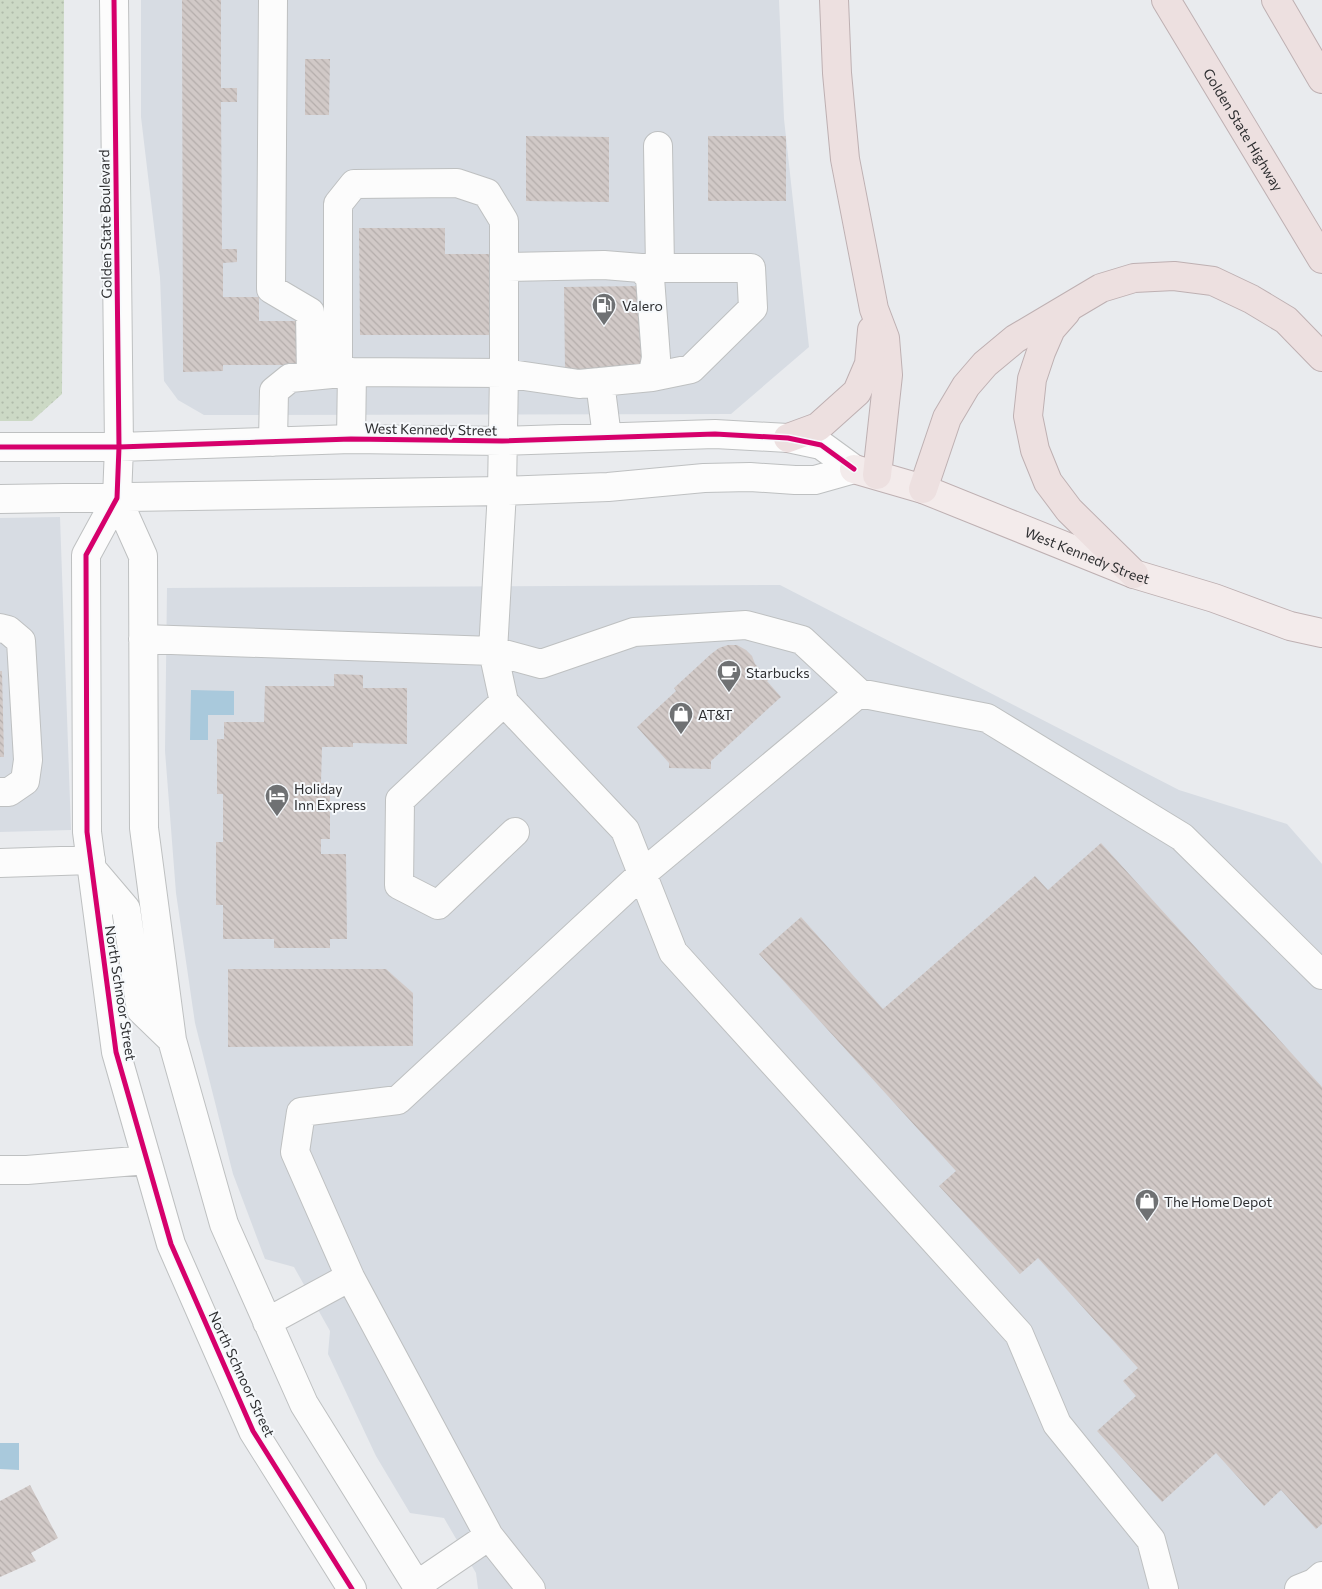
<svg xmlns="http://www.w3.org/2000/svg" width="1322" height="1589" viewBox="0 0 1322 1589" font-family="Commissioner,sans-serif">
<defs>
<pattern id="grass-dots" width="8" height="8" patternUnits="userSpaceOnUse" patternTransform="scale(1.25)"><rect width="8" height="8" fill="#ccd9c5"/><path d="M2 2h.1M6 6h.1" fill="none" stroke="#b0bbaa" stroke-width="1.8" stroke-linecap="round"/></pattern>
<pattern id="building-back-hatch" width="6" height="6" patternUnits="userSpaceOnUse" patternTransform="scale(1.25)"><rect width="6" height="6" fill="#d1c9c7"/><path d="M-1 5l2 2M0 0l6 6M5-1l2 2" fill="none" stroke="#b4adab"/></pattern>
</defs>
<rect width="100%" height="100%" fill="#e9ebee"/>
<path fill="#d7dce3" d="M141,0H779L784,119L809,347L731,414L204,415L178,400L164,381L160,277L141,117Z
M60,517L71,830L0,832V518Z
M780,585L1179,790L1287,824L1322,864V1589H478L476,1573L444,1518L410,1513L376,1456L328,1354L330,1331L294,1267L265,1259L233,1174L195,1023L176,893L165,751L167,588Z"/>
<path fill="url(#grass-dots)" d="M0,0H64L62,394L32,421H0Z"/>
<path fill="#a9c9dc" d="M191,690L234,691V715H208V740H190Z
M0,1443H19V1470L0,1469Z"/>
<path fill="url(#building-back-hatch)" d="M182,0H221V88H237V102H221L222,249H237V262L223,263V297H259V321H303V365H223V371L183,372Z
M305,59H330L329,115H305Z
M526,136L609,137V202L526,201Z
M708,136H786V201H708Z
M359,228H445V254H498V335H360Z
M642,286L644,370L565,371L564,287Z
M728,645H737L746,650L752,656L755,664L770,679L767,681L781,697L711,761V769L669,768V763L637,727L676,691L674,688L711,654L719,648Z
M0,671H2L4,757H0Z
M334,674L363,675V688H407V744L353,743V747H322L321,783H330V839H321V854H346L347,939H330V948H274V939H223V905H216V842H223V794H217V739H224V722H264L265,686H334Z
M1101,843L1322,1087V1524L1316,1529L1281,1490L1264,1506L1216,1453L1162,1502L1097,1431L1136,1396L1123,1381L1138,1368L1038,1258L1020,1274L939,1186L956,1171L759,954L801,917L883,1009L1035,876L1048,890Z
M228,969H386L413,993V1046L228,1047Z
M30,1485L58,1538L31,1553L36,1561L0,1577V1501Z"/>
<g fill="none" stroke-linecap="round" stroke-linejoin="round">
<defs>
<path id="minor" d="M114,0L119,447L117,498L86,555L87,832L116,1052L171,1244L253,1431L352,1589
M273,0L271,289L310,312L311,376
M658,146L660,268
M641,268H751L753,308L691,369L652,377
M338,374V204L354,184L457,183L487,193L504,221V373L502,491L493,651L504,702L625,830L673,952L1019,1334L1057,1424L1151,1540L1164,1589
M600,382L607,437
M351,439L352,372
M273,442L274,391L290,378L352,372L504,373L579,384L652,377L656,358L650,278L641,268L604,265L504,267
M0,447H119L351,439L502,441L715,434L788,438L821,445L854,469
M117,498L143,556L144,828L172,1040L224,1224L304,1404L419,1589
M0,499L502,491L608,487L704,478L750,477L795,480H815L854,469
M0,628L8,630L21,641L28,760L25,781L9,792H0
M143,639L493,651L541,664L634,632L746,625L802,640L859,693
M504,702L400,800L399,885L438,905L515,832
M0,863L91,860
M92,869L126,909L141,1010L172,1040
M0,1170H27L147,1160
M350,1277L489,1536L417,1585
M267,1322L350,1277L295,1152L301,1112L398,1100L642,874L859,693L987,718L1182,837L1322,975
M489,1536L531,1589
M1299,1589L1314,1583L1322,1576"/>
<g id="major">
<path id="s1" d="M854,469L923,489L1134,574L1214,598L1290,626L1322,633"/>
</g>
<g id="highway">
<path d="M834,0L837,73L845,159L874,309L885,338L888,375L877,475"/>
<path id="s2" d="M1166,0L1322,259"/>
<path d="M1276,0L1322,79"/>
<path d="M1066,312L1051,329L1041,352L1032,379L1028,416L1035,450L1048,482L1069,510L1134,574"/>
<path d="M788,438L818,427L857,392L869,364L872,330"/>
<path d="M923,489L947,418L966,386L985,364L1015,339L1101,288L1134,278L1174,276L1213,281L1251,299L1286,320L1322,357"/>
</g>
</defs>
<use href="#minor" stroke="#bec0c1" stroke-width="30"/>
<use href="#major" stroke="#beb0b2" stroke-width="30"/>
<use href="#highway" stroke="#beb0b2" stroke-width="30"/>
<use href="#minor" stroke="#fcfcfc" stroke-width="28"/>
<use href="#major" stroke="#f3ebeb" stroke-width="28"/>
<use href="#highway" stroke="#ede0e0" stroke-width="28"/>
<defs>
<path id="cycleway" d="M114,0L119,447L117,498L86,555L87,832L116,1052L171,1244L253,1431L352,1589
M0,447H119L351,439L502,441L715,434L788,438L821,445L854,469"/>
</defs>
<use href="#cycleway" stroke="#f6f9fc" stroke-width="8"/>
<use href="#cycleway" stroke="#d6006c" stroke-width="5"/>
</g>
<defs>
<symbol id="fuel-pin" viewBox="-11 -11 22 30"><path d="M0 17L-7.5 6A9.5 9.5 0 1 1 7.5 6Z" fill="#6f7173" stroke="#f6f9fc"/><path d="M-5.5-6h7V0h2V4h1.3V-2.5L3-4.5l.8-.8L6-3V5H2.5V1h-1V6h-7ZM-4.2-4.7v3.2H.2V-4.7Z" fill="#fff"/></symbol>
<symbol id="cafe-pin" viewBox="-11 -11 22 30"><path d="M0 17L-7.5 6A9.5 9.5 0 1 1 7.5 6Z" fill="#6f7173" stroke="#f6f9fc"/><path d="M-5.5-4.5H6V0H3Q3 3.5 0 3.5H-2.5Q-5.5 3.5-5.5 0ZM3-3.2v2h1.7v-2ZM-6 4.5H4V6H-6Z" fill="#fff"/></symbol>
<symbol id="shop-pin" viewBox="-11 -11 22 30"><path d="M0 17L-7.5 6A9.5 9.5 0 1 1 7.5 6Z" fill="#6f7173" stroke="#f6f9fc"/><path d="M-5-2.5h2.3a2.7 3.5 0 0 1 5.4 0H5L5.5 6h-11ZM-1.5-2.5h3a1.5 2.3 0 0 0-3 0Z" fill="#fff"/></symbol>
<symbol id="hotel-pin" viewBox="-11 -11 22 30"><path d="M0 17L-7.5 6A9.5 9.5 0 1 1 7.5 6Z" fill="#6f7173" stroke="#f6f9fc"/><path d="M-6-4.5h1.5V1H6V5H4.5V3h-9V5H-6ZM-4 0a1.8 1.8 0 1 1 3.6 0ZM.5 0V-2.5h3Q6-2.5 6 0Z" fill="#fff"/></symbol>
</defs>
<g fill-rule="evenodd">
<use href="#fuel-pin" x="590" y="291" width="28" height="38"/>
<use href="#cafe-pin" x="715" y="658" width="28" height="38"/>
<use href="#shop-pin" x="667" y="700" width="28" height="38"/>
<use href="#hotel-pin" x="263" y="782" width="28" height="38"/>
<use href="#shop-pin" x="1133" y="1187" width="28" height="38"/>
</g>
<g text-anchor="middle" dominant-baseline="central" stroke-width="4" stroke-linejoin="round" paint-order="stroke">
<g font-size="14" fill="#2e2f31" stroke="#f6f9fc">
<text stroke="none"><textPath href="#s2" startOffset="151">Golden State Highway</textPath></text>
<text transform="translate(105 224) rotate(-91)">Golden State Boulevard</text>
<text transform="translate(431 429) rotate(1)">West Kennedy Street</text>
<text stroke="none"><textPath href="#s1" startOffset="249">West Kennedy Street</textPath></text>
<text transform="translate(121 993) rotate(81)">North Schnoor Street</text>
<text transform="translate(242 1374) rotate(65)">North Schnoor Street</text>
</g>
<g font-size="14" fill="#2e2f31" stroke="#f6f9fc" text-anchor="start">
<text x="622" y="305">Valero</text>
<text x="746" y="672">Starbucks</text>
<text x="698" y="714">AT&amp;T</text>
<text x="294" y="788">Holiday<tspan x="294" dy="16">Inn Express</tspan></text>
<text x="1164" y="1201">The Home Depot</text>
</g>
</g>
</svg>
